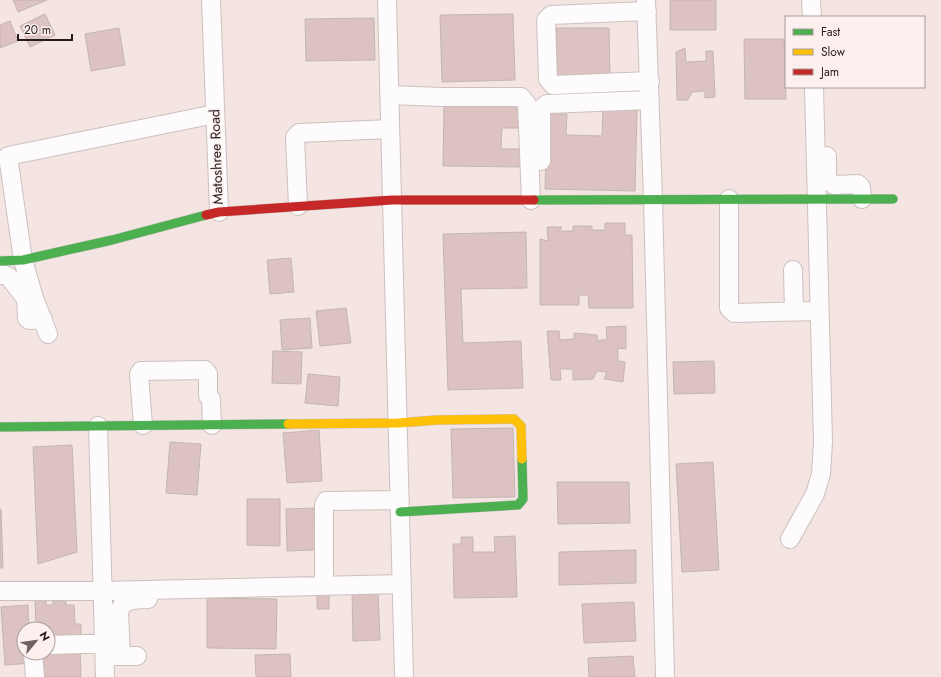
<svg xmlns="http://www.w3.org/2000/svg" width="941" height="677" viewBox="0 0 941 677" font-family="Jost,sans-serif">
<rect width="100%" height="100%" fill="#f4e5e3"/>
<path fill="#dcc2c0" stroke="#c2b6b4" d="M13,0H47L18,12Z
M670,0H716V30H670Z
M45,14L55,35L30,47L20,26Z
M513,14L515,80L442,82L440,15Z
M374,18L375,60L306,61L305,19Z
M10,21L18,41L0,48V25Z
M119,28L125,65L91,71L85,34Z
M556,28H609L610,78H557Z
M744,39H784L786,99H745Z
M685,48L686,62L706,61V51H713L715,97L705,98V91L692,92L688,100H677L676,52Z
M444,104L522,106V128H502L501,149H523L522,167L443,166Z
M603,108L637,109L635,191L545,189L547,114H567L566,135L602,136Z
M605,223H625V235H632L633,308H589L588,295H579V305H540V239L548,241L547,227H562L559,231H573V226H592V230H605Z
M526,232L527,288L461,289L463,343L521,341L523,388L448,390L443,234Z
M291,258L294,292L270,294L267,260Z
M346,308L351,343L320,346L316,311Z
M310,318L312,348L282,350L280,320Z
M626,326V349L618,348V361L625,362L623,382L604,379L607,372L597,371L593,379L573,380V369H560L561,380H551L547,331H559L560,340L574,339V333L597,335L598,341L607,339L606,327Z
M273,351L302,352L301,384L272,383Z
M714,361L715,393L674,394L673,362Z
M308,374L340,377L338,406L305,403Z
M513,428L515,497L453,498L451,429Z
M319,430L322,481L287,483L283,433Z
M170,442L201,444L197,495L166,493Z
M72,445L77,552L38,564L33,447Z
M713,462L719,570L682,572L676,464Z
M557,482H629L630,523L558,524Z
M247,499H280V546L247,545Z
M314,508L315,550L287,551L286,509Z
M0,509H1L3,568H0Z
M515,536L517,597L454,598L453,544H461V537H473V552H495L494,537Z
M636,550V583L559,585V552Z
M378,590L380,640L353,641L352,591Z
M317,592H329V609H317Z
M53,598H66V605H74L75,624H81V641H48V629H36L35,600H46V605H53Z
M207,598L277,599L276,649L207,648Z
M634,602L636,641L584,643L582,604Z
M28,605L29,629H24V653H31L32,663L5,665L1,607Z
M80,648L81,677H36V653H48Z
M290,654L291,677H256L255,655Z
M633,656L635,677H589L588,658Z"/>
<g fill="none" stroke-linecap="round" stroke-linejoin="round">
<defs>
<path id="street" d="M211,0L219,212
M387,0L404,677
M646,0L653,199L665,677
M811,0L812,17
M647,11L551,15L546,20L548,79L553,85L650,81
M389,95L442,97H521L527,104L531,200
M827,156V177L829,181L834,185L858,184L861,187L862,199
M541,161V109L547,104L650,100
M729,199V308L734,313L819,311
M298,206L295,137L299,133L390,129
M793,270L794,312
M0,275H5L9,277L26,299L27,318L29,320L43,319
M48,334L34,298L23,260L8,156L215,114
M143,425L139,374L141,371L205,370L208,374V396L211,399L212,425
M98,426L105,677
M790,539L815,494L821,474L823,442L814,87
M324,586V505L326,501L400,500
M0,591H102L402,584
M48,645L115,643
M33,653L35,677
M109,656H137
M121,656L119,613C121,598 136,600 148,599"/>
<path id="fast" d="M534,200L893,199
M0,261L23,260L112,240L206,215
M0,427L288,424
M400,512L518,505L523,499L522,459"/>
<path id="slow" d="M288,424L398,423L437,420L514,419L521,426L522,459"/>
<path id="jam" d="M206,215L219,212L392,200H534"/>
</defs>
<use href="#street" stroke="#ccc0bf" stroke-width="20"/>
<use href="#fast" stroke="#ccc0bf" stroke-width="10"/>
<use href="#slow" stroke="#ccc0bf" stroke-width="10"/>
<use href="#jam" stroke="#ccc0bf" stroke-width="10"/>
<use href="#street" stroke="#fdfbfb" stroke-width="18"/>
<use href="#fast" stroke="#4caf50" stroke-width="9"/>
<use href="#slow" stroke="#ffc107" stroke-width="9"/>
<use href="#jam" stroke="#c62828" stroke-width="9"/>
</g>
<g text-anchor="middle" dominant-baseline="central" stroke-width="3" stroke-linejoin="round" paint-order="stroke">
<g font-size="14" fill="#261c1b" stroke="#fcf0ef">
<text transform="translate(216 157) rotate(-92)">Matoshree Road</text>
</g>
</g>
<rect x="785" y="16" width="140" height="72" fill="#fcf0ef" stroke="#a69b9a"/>
<rect x="793" y="29" width="20" height="6" fill="#4caf50" stroke="#a69b9a"/>
<text x="821" y="36" font-size="12" fill="#261c1b">Fast</text>
<rect x="793" y="49" width="20" height="6" fill="#ffc107" stroke="#a69b9a"/>
<text x="821" y="56" font-size="12" fill="#261c1b">Slow</text>
<rect x="793" y="69" width="20" height="6" fill="#c62828" stroke="#a69b9a"/>
<text x="821" y="76" font-size="12" fill="#261c1b">Jam</text>
<g transform="translate(36 641) rotate(61)"><circle r="19" fill="#fcf0ef" stroke="#a69b9a"/>
<path d="M0-3L7 15L0 10L-7 15Z" fill="#6e6261"/>
<text y="-6" font-size="11" font-weight="bold" text-anchor="middle" fill="#261c1b">N</text>
</g>
<path d="M18 34v6h54v-6" fill="none" stroke="#261c1b" stroke-width="2"/>
<text x="24" y="34" font-size="12" fill="#261c1b" stroke="#fcf0ef" stroke-width="3" paint-order="stroke">20 m</text>
</svg>
